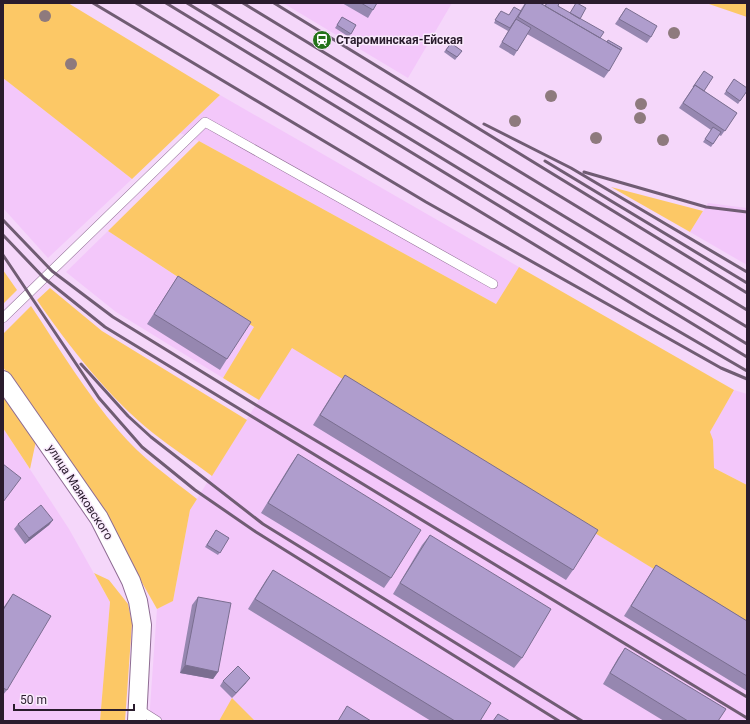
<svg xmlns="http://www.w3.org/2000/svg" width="750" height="724" viewBox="0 0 750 724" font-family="Roboto,sans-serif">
<rect width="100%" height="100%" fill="#f5d7fa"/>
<path fill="#f3c7fa" d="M283,3H452L408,78Z
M3,78L132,179L48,258L3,208Z
M220,95L519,267L496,304L199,141L180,133Z
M708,203L747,208V265L690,232Z
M108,231L255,328L223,378L116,312L66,272Z
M292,347L747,626V721H149L157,609L173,601L190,510Z
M734,390L747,394V485L695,458Z
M3,428L69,529L110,602L100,721H3Z"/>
<path fill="#fcc866" d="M3,3H68L220,95L132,179L3,78Z
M706,3H747V17Z
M199,141L496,304L519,267L734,390L710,432L713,440L714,468L747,485V626L292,348L259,400L223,378L254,327L108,231Z
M611,187L703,211L690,232Z
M3,270L17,290L3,304Z
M50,288L102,331L247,420L212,476C192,461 172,448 153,433C111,400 67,344 37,300Z
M31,306C59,348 86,393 119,431C141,457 170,478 197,499L190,510L173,601L157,609L99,507L3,367V334Z
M3,394L36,441L30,469L3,428Z
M94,573L109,580L128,604L132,623L125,721H100L110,602Z
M232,698L255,721H219Z"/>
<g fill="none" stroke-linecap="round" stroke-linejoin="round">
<defs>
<path id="service" d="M3,318L205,122L493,284
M138,709L157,721"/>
<path id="minor" d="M3,380L99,518L131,581L138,601L142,625L137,721"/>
</defs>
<use href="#service" stroke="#8e6c93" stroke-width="10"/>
<use href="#minor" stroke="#8e6c93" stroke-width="20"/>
<use href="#service" stroke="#fff" stroke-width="9"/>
<use href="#minor" stroke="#fff" stroke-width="18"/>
<path stroke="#705c73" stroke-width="3" d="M93,3L426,202L721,368L747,379
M136,3L649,314L747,371
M166,3L747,357
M187,3L747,344
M212,3L747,327
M243,3L747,310
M274,3L747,293
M484,124L571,168L747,272
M545,161L747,283
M584,172L706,207L747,212
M3,220L52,271L113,317L256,405L747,697
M3,235L44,278L105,327L747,718
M3,255L99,398L142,447L195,490L256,532L559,721
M81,364L128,416L151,437L263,524L582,721"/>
</g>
<g fill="#8e7a7d">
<circle cx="45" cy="16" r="6"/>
<circle cx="674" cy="33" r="6"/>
<circle cx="71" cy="64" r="6"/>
<circle cx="551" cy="96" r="6"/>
<circle cx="641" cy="104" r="6"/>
<circle cx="640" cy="118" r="6"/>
<circle cx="515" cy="121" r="6"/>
<circle cx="596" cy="138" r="6"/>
<circle cx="663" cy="140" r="6"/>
</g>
<path fill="#9687b0" d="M342,3H377L368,18Z
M525,3H540L545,6L546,3H559L558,6L580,19L600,38L609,71L604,78L527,34L514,56L499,47L508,31L494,23L499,13L509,15L520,11Z
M626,8L651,37L647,43L615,24Z
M342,17L356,25L349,37L335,28Z
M451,43L462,51L455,60L444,52Z
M704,71V91L737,113L721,136L719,135L711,147L703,142L711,130L679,108Z
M734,79L747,91L738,104L724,94Z
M178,276L227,359L220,370L147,324Z
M345,375L573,570L566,580L313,425L338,385Z
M298,454L391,578L384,588L261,513L291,464Z
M53,520L49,525L25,544L14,529L18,524Z
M216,530L229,538L218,555L205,547Z
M430,535L522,658L514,668L393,594L422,545Z
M656,565L747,621V691L624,616L649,576Z
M273,570L480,721H431L248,609L266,580Z
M13,594L7,690L3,695V608Z
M198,597L218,672L213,679L180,673L192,605Z
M625,648L718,721H664L603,684L618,658Z
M223,681L246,683L232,698L220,686Z"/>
<path fill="#7a6e90" d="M53,520L49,525L25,544L29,538Z
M185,665L218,672L213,679L180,673Z
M250,678L246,683L232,698L236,693Z"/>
<path fill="#af9dcd" stroke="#7a6e90" d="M361,3H377L373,10Z
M526,3H540L621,50L609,71L518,17Z
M547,3H559L558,6L604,32L600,38L545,6Z
M576,3H577L586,8L580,19L570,13Z
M514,7L521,11L510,28L495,20L501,11L509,15Z
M626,8L657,26L651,37L619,19Z
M342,17L356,25L351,34L337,25Z
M516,19L531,28L517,51L502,42Z
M608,40L622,48L621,50L607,42Z
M451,43L462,51L457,57L446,50Z
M704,71L713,77L704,91L695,85L693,87Z
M734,79L747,88V91L740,101L726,91Z
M695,85L737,113L725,131L683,103Z
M713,127L721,132L713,144L705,139Z
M178,276L251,322L227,359L154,314Z
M345,375L598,530L573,570L320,415Z
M298,454L421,530L391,578L268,503Z
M3,464L21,478L3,502Z
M41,505L53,520L29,538L18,524Z
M216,530L229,538L220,553L207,545Z
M430,535L551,609L522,658L400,583Z
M656,565L747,621V676L631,606Z
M273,570L491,703L480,721H455L255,599Z
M13,594L51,616L7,690L3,688V610Z
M198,597L231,603L218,672L185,665Z
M625,648L726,709L718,721H688L610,673Z
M238,666L250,678L236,693L223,681Z
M347,706L371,721H338Z
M498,714L510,721H493Z"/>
<defs>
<symbol id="station-disc" viewBox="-11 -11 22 22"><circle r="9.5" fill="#24731a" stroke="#f9eafc"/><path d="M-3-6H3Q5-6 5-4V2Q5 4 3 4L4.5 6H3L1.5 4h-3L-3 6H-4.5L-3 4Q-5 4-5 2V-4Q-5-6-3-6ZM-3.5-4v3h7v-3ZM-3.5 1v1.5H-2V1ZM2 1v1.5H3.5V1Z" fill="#fff"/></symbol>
</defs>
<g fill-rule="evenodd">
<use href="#station-disc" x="311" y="29" width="22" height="22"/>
</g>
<g text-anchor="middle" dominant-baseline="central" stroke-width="3" stroke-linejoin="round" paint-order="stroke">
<g font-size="12" font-weight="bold" fill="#2a1c2d" stroke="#f9eafc" text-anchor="start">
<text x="336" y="40">Староминская-Ейская</text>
</g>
<g font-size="12" fill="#2a1c2d" stroke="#f9eafc">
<text transform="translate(80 492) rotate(57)">улица Маяковского</text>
</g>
</g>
<rect width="750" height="724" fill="none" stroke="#2a1c2d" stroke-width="8"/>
<path d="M14 704v6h120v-6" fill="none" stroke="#2a1c2d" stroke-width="2"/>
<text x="20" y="704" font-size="12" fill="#2a1c2d" stroke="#f9eafc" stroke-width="3" paint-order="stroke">50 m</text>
</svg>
